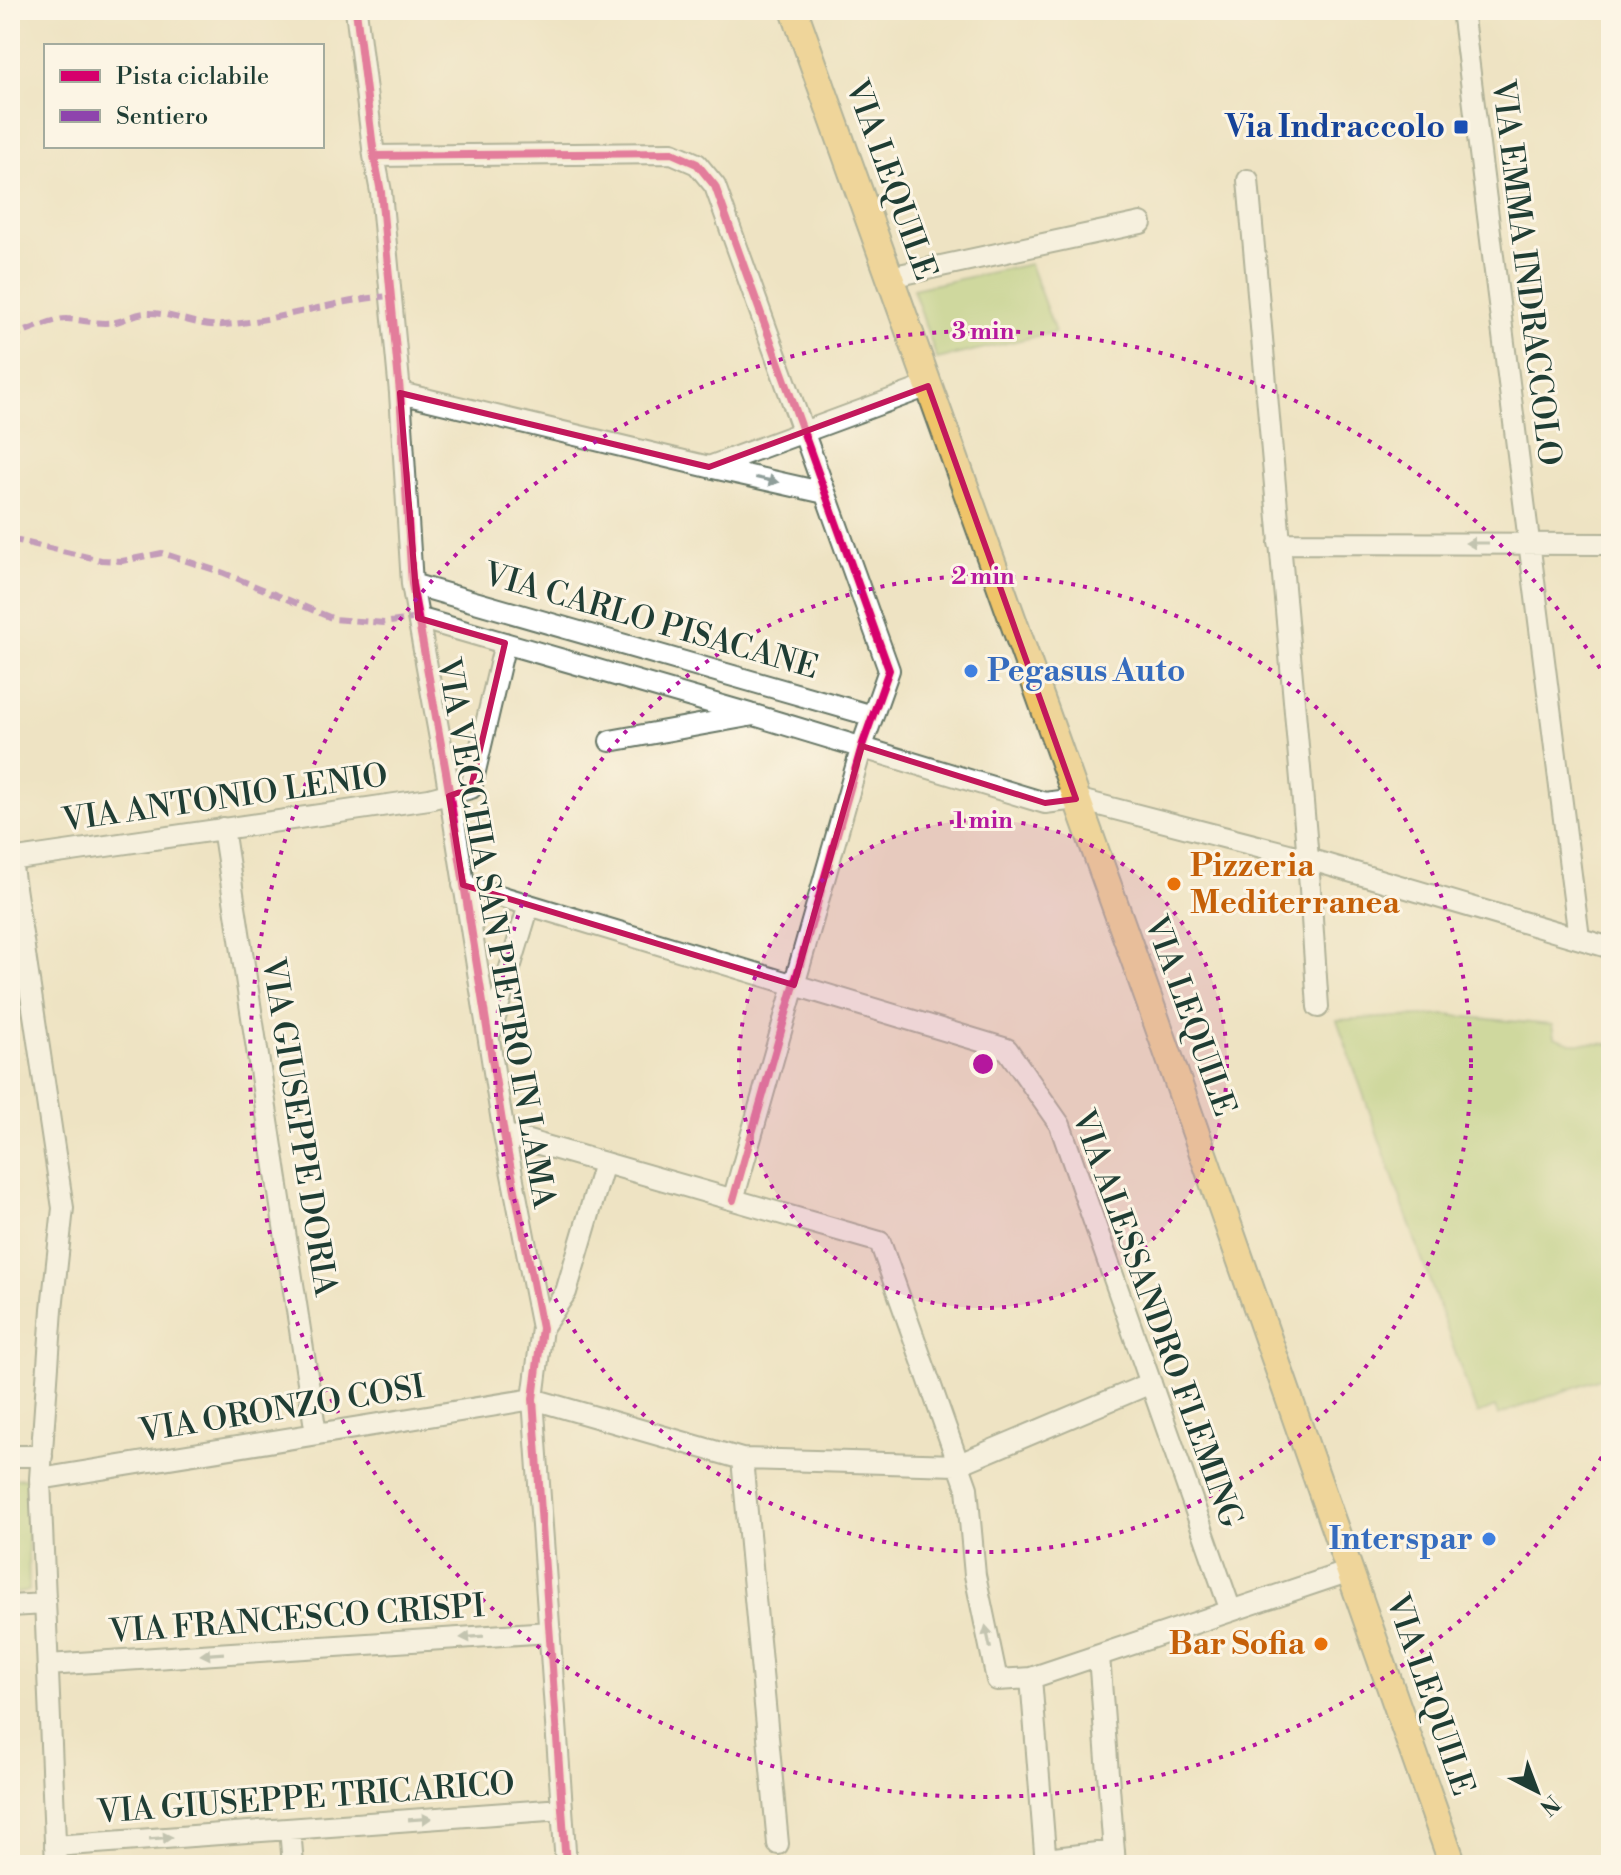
<svg xmlns="http://www.w3.org/2000/svg" width="1621" height="1875" viewBox="0 0 1621 1875" font-family="'Libre Bodoni',serif">
<rect width="100%" height="100%" fill="#fcf5e5"/>
<filter id="ink" filterUnits="userSpaceOnUse"><feTurbulence type="fractalNoise" baseFrequency=".0125" numOctaves="2"/><feDisplacementMap in="SourceGraphic" scale="16" xChannelSelector="R" yChannelSelector="G"/><feConvolveMatrix kernelMatrix="1 2 1 2 8 2 1 2 1" color-interpolation-filters="sRGB"/></filter>
<filter id="wash" filterUnits="userSpaceOnUse"><feTurbulence type="fractalNoise" baseFrequency=".006" numOctaves="4" result="noise"/><feDisplacementMap in="SourceGraphic" scale="32" xChannelSelector="R" yChannelSelector="G"/><feGaussianBlur stdDeviation="1.8" result="paint"/><feColorMatrix in="noise" values="0 0 0 0 0 0 0 0 0 0 0 0 0 0 0 0 0 1.4 0 .05"/><feComposite in="paint" operator="in"/></filter>
<g filter="url(#wash)">
<rect width="100%" height="100%" fill="#eee3c3"/>
<path fill="#a9ca72" stroke="#648453" stroke-width="2" d="M1030,264L1055,332L937,359L913,289Z
M1445,1015L1552,1025L1554,1037L1571,1043L1611,1044V1374L1498,1415L1495,1407L1477,1414L1337,1020Z
M26,1478L29,1591L10,1594V1479Z"/>
</g>
<g filter="url(#ink)">
<g fill="none" stroke-linecap="round" stroke-linejoin="round">
<defs>
<path id="minor" d="M356,10L374,156L381,192L400,393L412,584L446,772L504,1134L542,1328L533,1399L566,1865
M1462,10L1579,938
M374,156L672,153L697,164L715,186L889,670L862,746L733,1200
M1248,180L1308,859L1318,1007
M890,277L1141,223
M400,393L709,467L928,386
M709,467L825,493
M1279,543L1611,544
M412,584L873,716
M418,618L750,714
M610,741L754,715L1045,803L1076,799L1308,859L1611,948
M223,828L316,1434
M10,860L429,799L471,788L505,643
M11,861L63,1208L52,1309L40,1479L56,1865
M463,885L1007,1049L1060,1125L1231,1611
M491,1031L529,905
M504,1134L880,1242L967,1488L975,1575L997,1680L1031,1678L1350,1571
M542,1328L566,1292L604,1163
M10,1456H42
M742,1459L778,1844
M40,1479L533,1399L742,1459L957,1465L1151,1383
M10,1606L45,1604
M1099,1656L1115,1865
M48,1665L550,1632
M1031,1678L1046,1865
M290,1829L293,1865
M55,1846L562,1809
M1046,1859L1114,1851"/>
<path id="major" d="M794,10L1154,1014L1453,1865"/>
</defs>
<use href="#minor" stroke="#677766" stroke-width="24"/>
<use href="#major" stroke="#677766" stroke-width="30"/>
<use href="#minor" stroke="#fff" stroke-width="20"/>
<use href="#major" stroke="#efc469" stroke-width="26"/>
<path stroke="#8e44ad" stroke-width="6" stroke-dasharray="12 6" stroke-linecap="butt" d="M10,338C23,332 55,318 67,319C84,320 99,325 116,322C128,319 137,312 151,313C175,314 198,327 222,325C279,321 334,300 391,296
M10,539L101,560L122,561L162,553L224,573L334,619L384,623L418,618"/>
<defs>
<path id="cycleway" d="M356,10L374,156L381,192L400,393L412,584L446,772L504,1134L542,1328L533,1399L566,1865
M374,156L672,153L697,164L715,186L889,670L862,746L733,1200"/>
</defs>
<use href="#cycleway" stroke="#fcf5e5" stroke-width="13"/>
<use href="#cycleway" stroke="#d6006c" stroke-width="8"/>
</g>
<defs><path id="oneway-solid" d="M-6-.8H1V-3.2L6.5 0L1 3.2V.8H-6Z" transform="scale(2)"/></defs>
<g fill="#8f9e9a">
<use href="#oneway-solid" transform="translate(767 480) rotate(12)"/>
<use href="#oneway-solid" transform="translate(1477 543) rotate(180)"/>
<use href="#oneway-solid" transform="translate(472 1637) rotate(176)"/>
<use href="#oneway-solid" transform="translate(988 1637) rotate(-102)"/>
<use href="#oneway-solid" transform="translate(212 1654) rotate(176)"/>
<use href="#oneway-solid" transform="translate(420 1819) rotate(-4)"/>
<use href="#oneway-solid" transform="translate(161 1838) rotate(-4)"/>
</g>
</g>
<path d="M0 0H1621V1875H0ZM928,386L1076,799L1045,803L862,746L794,985L463,885L449,796L471,788L505,643L418,618L400,393L709,467Z" fill="#eee3c3" fill-opacity=".55" fill-rule="evenodd"/>
<path fill="none" stroke="#c2185b" stroke-width="6" stroke-linejoin="round" d="M928,386L1076,799L1045,803L862,746L794,985L463,885L449,796L471,788L505,643L418,618L400,393L709,467Z"/>
<circle cx="983" cy="1064" r="244" fill="#b5179e" fill-opacity=".12"/>
<g fill="none" stroke="#b5179e" stroke-width="4" stroke-dasharray="4 8">
<circle cx="983" cy="1064" r="244"/>
<circle cx="983" cy="1064" r="488"/>
<path d="M1608 1447A733 733 0 1 1 1608 681"/>
</g>
<rect fill="#1a4fb4" stroke="#fcf5e5" stroke-width="3" x="1453" y="119" width="16" height="16" rx="4"/>
<g fill="#3f7fe0" stroke="#fcf5e5" stroke-width="3">
<circle cx="971" cy="671" r="8"/>
<circle cx="1489" cy="1539" r="8"/>
</g>
<g fill="#e8710a" stroke="#fcf5e5" stroke-width="3">
<circle cx="1174" cy="884" r="8"/>
<circle cx="1321" cy="1644" r="8"/>
</g>
<g text-anchor="middle" dominant-baseline="central" stroke-width="6" stroke-linejoin="round" paint-order="stroke">
<g font-size="32" font-weight="bold" fill="#164399" stroke="#fcf5e5" text-anchor="end">
<text x="1445" y="127">Via Indraccolo</text>
</g>
<g font-size="32" fill="#1f3d34" stroke="#fcf5e5">
<text transform="translate(891 180) rotate(70)">VIA LEQUILE</text>
<text transform="translate(1526 273) rotate(83)">VIA EMMA INDRACCOLO</text>
<text transform="translate(651 621) rotate(16)">VIA CARLO PISACANE</text>
<text transform="translate(225 798) rotate(-8)">VIA ANTONIO LENIO</text>
<text transform="translate(496 933) rotate(80)">VIA VECCHIA SAN PIETRO IN LAMA</text>
<text transform="translate(1190 1016) rotate(70)">VIA LEQUILE</text>
<text transform="translate(299 1127) rotate(81)">VIA GIUSEPPE DORIA</text>
<text transform="translate(1157 1319) rotate(70)">VIA ALESSANDRO FLEMING</text>
<text transform="translate(282 1409) rotate(-9)">VIA ORONZO COSI</text>
<text transform="translate(297 1619) rotate(-4)">VIA FRANCESCO CRISPI</text>
<text transform="translate(1430 1695) rotate(71)">VIA LEQUILE</text>
<text transform="translate(306 1798) rotate(-4)">VIA GIUSEPPE TRICARICO</text>
</g>
<g font-size="32" font-weight="bold" fill="#366cbe" stroke="#fcf5e5" text-anchor="start">
<text x="987" y="671">Pegasus Auto</text>
<text x="1473" y="1539" text-anchor="end">Interspar</text>
</g>
<g font-size="32" font-weight="bold" fill="#c56008" stroke="#fcf5e5" text-anchor="start">
<text x="1190" y="866">Pizzeria<tspan x="1190" dy="37">Mediterranea</tspan></text>
<text x="1305" y="1644" text-anchor="end">Bar Sofia</text>
</g>
</g>
<circle cx="983" cy="1064" r="12" fill="#b5179e" stroke="#fcf5e5" stroke-width="4"/>
<g font-size="24" text-anchor="middle" font-weight="bold" fill="#b5179e" stroke="#fcf5e5" stroke-width="6" stroke-linejoin="round" paint-order="stroke">
<text x="983" y="339">3 min</text>
<text x="983" y="584">2 min</text>
<text x="983" y="828">1 min</text>
</g>
<rect width="1621" height="1875" fill="none" stroke="#fcf5e5" stroke-width="40"/>
<rect x="44" y="44" width="280" height="104" fill="#fcf5e5" stroke="#a4ab9e" stroke-width="2"/>
<rect x="60" y="70" width="40" height="12" fill="#d6006c" stroke="#a4ab9e" stroke-width="2"/>
<text x="116" y="84" font-size="24" fill="#1f3d34">Pista ciclabile</text>
<rect x="60" y="110" width="40" height="12" fill="#8e44ad" stroke="#a4ab9e" stroke-width="2"/>
<text x="116" y="124" font-size="24" fill="#1f3d34">Sentiero</text>
<g transform="translate(1537 1791) rotate(138)" stroke="#fcf5e5" stroke-width="6" paint-order="stroke">
<path d="M0-6L14 30L0 20L-14 30Z" fill="#1f3d34"/>
<text y="-12" font-size="22" font-weight="bold" text-anchor="middle" fill="#1f3d34">N</text>
</g>
</svg>
